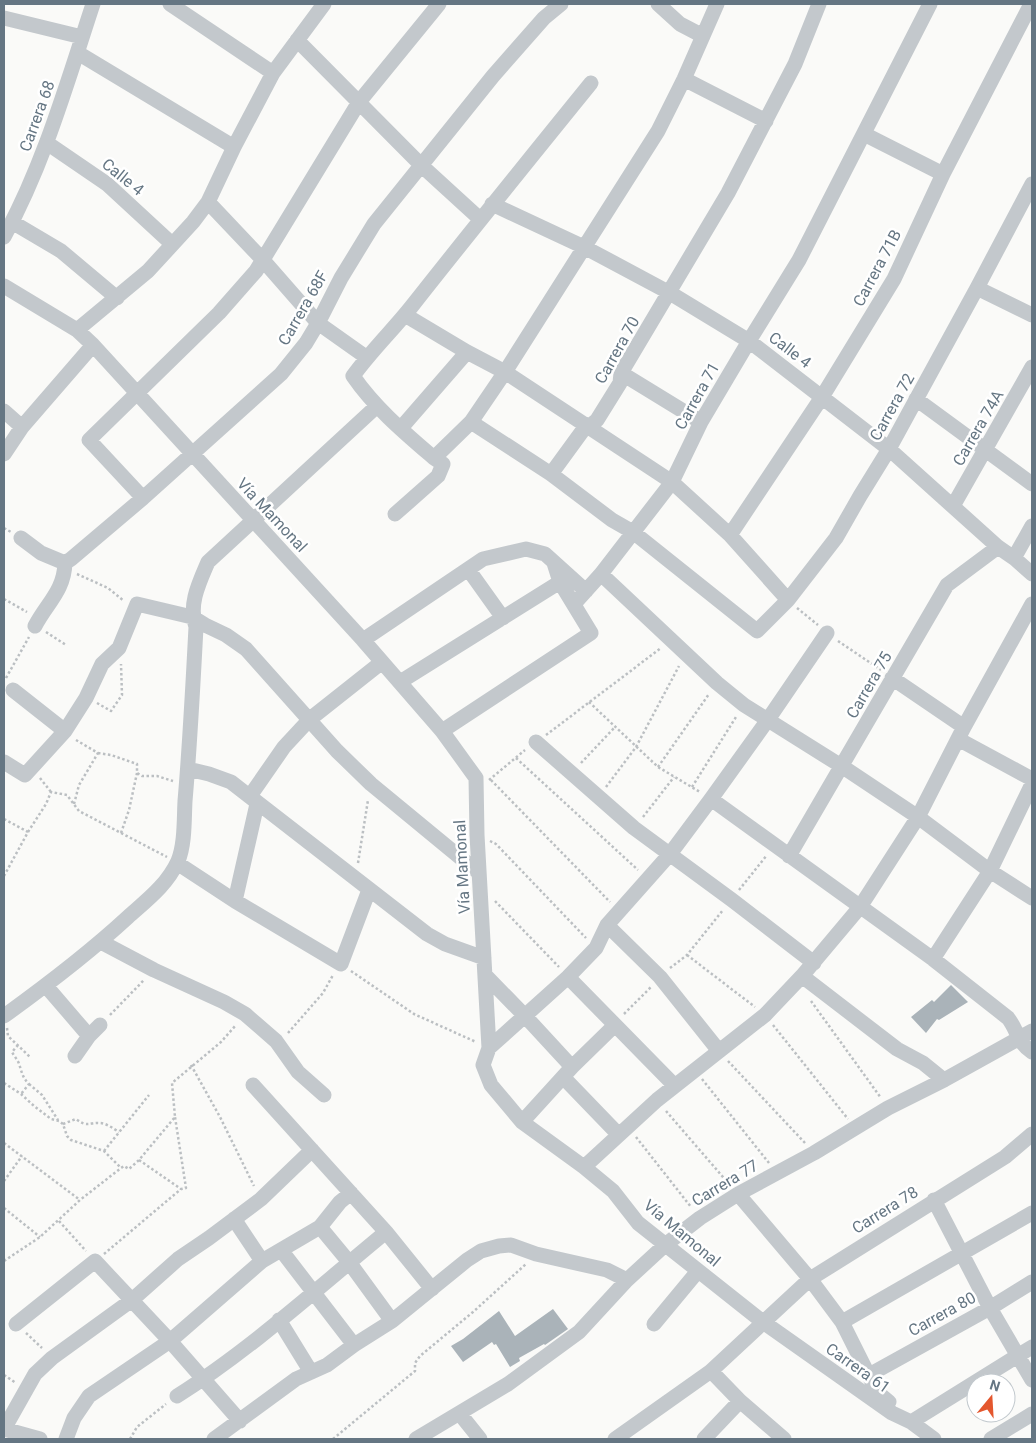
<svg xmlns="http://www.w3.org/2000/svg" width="1036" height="1443" viewBox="0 0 1036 1443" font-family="Roboto,sans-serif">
<rect width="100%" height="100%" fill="#fafaf8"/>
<path fill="#aab3b9" d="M951,985L968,1002L939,1020L937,1019L926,1033L911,1017L932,1000L934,1002Z
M553,1309L568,1329L545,1345L544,1344L519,1358L520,1361L510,1367L496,1344L494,1345L492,1342L463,1362L451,1346L463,1339L499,1311L515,1336Z"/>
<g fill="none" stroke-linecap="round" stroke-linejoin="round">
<path stroke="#bbbfc2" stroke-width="2.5" stroke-dasharray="2.5 2.5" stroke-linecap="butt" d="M4,528L11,532
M77,574L108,588L124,601
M4,599L27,612
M797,608L818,625
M46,632L66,645
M838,641L881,670
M6,678L29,637
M589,702L658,767L700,792
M97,703L111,711L122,695L121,664
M546,735L661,648
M98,753L111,755L137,764V773L142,776H157L173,781
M516,758L638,870
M581,763L615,727
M658,767L709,694
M40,778L51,792
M489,780L525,750
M491,780L610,902
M606,787L636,747L679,666
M692,787L736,717
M74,804L79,785L98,753L76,740
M643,817L674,777
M4,819L28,832L4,876
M28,832L46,804L51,792L67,795L79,811L167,857
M121,833L129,810L137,773
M490,841L496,844L586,938
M358,863L368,800
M739,890L767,855
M495,901L559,967
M687,955L755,1007
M670,968L687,955L723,910
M351,971L414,1014L476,1042
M811,1001L881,1098
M624,1014L652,986
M110,1015L144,980
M773,1025L848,1119
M7,1028L8,1036L30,1057
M288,1033L323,993L333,975
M18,1045L12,1052C14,1056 18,1060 19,1064C22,1072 22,1077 29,1084L21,1094
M728,1061L805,1143
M191,1065L220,1117L254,1186
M702,1079L769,1163
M4,1083L21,1094L34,1106L51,1119L59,1121L63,1124L67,1136L71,1140L104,1151L121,1168
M29,1084L42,1095L58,1120
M666,1111L729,1184
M63,1124L76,1119C88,1128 89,1122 100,1123C106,1123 114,1129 119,1132
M636,1137L691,1207
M4,1143L80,1200
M104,1151L149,1095
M139,1160L181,1189
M4,1181L22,1156
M4,1208L40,1237
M59,1221L86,1251
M104,1254L181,1189L186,1188L175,1117
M4,1261L40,1237L80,1200L121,1168L124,1166L129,1169L139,1160L175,1117L172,1083L221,1042L236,1025
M26,1333L42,1348
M4,1375L16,1383
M130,1439L137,1427L166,1404
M333,1439L415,1371V1363L420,1356L473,1312L526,1264"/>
<path stroke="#c3c8cc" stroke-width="15" d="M170,4L273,73
M658,4L680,24L703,36
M4,18L82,37
M297,40L422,166L480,219
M78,53L234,147
M684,79L766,121
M864,134L943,174
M47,143L107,184L172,244
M208,202L262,259L318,323L366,357
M492,204L584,247L670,293L749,341L889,449L998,547L1014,558L1032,574
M12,222L61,251L117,298
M4,237C44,164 67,83 93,4
M4,286L77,330L93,345L363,640L442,731L476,778L477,835L489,1048L483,1065L491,1085L522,1122L584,1167L613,1191L638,1223L763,1322L892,1413L911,1422L934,1439
M977,288L1032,315
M405,315L467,352L505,372L672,482L730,535L788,600
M77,330L148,271L193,222L208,202L234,147L273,73L324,4
M621,373L701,422
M916,399L1032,484
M4,411L22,427
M471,422L551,474L612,520L633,532L757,631L788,600L836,538L860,496L889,449L977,288L1032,184
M401,428L467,352
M4,454L22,427L93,345
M434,458L471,422L505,372L658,131L684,79L717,4
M551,474L586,426L592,424L597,420L620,383L621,373L728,193L795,64L819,4
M143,498L89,440L219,313L256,271L359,102L439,4
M953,506L1032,367
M395,514L438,476L443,464L434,458C405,433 375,408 353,376C371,351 393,330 412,306C471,231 531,157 591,83
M730,535L822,397L894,279L943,174L1031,4
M21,538L41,553L65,563
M1014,558L1032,526
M468,569L503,618
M601,574L717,683L744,705L843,767L918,817L990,871L1032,898
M574,604L601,574L672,482L701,422L749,341L799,260L930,4
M35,626C47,603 64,591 65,563L71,559L143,498L281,374L306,343L318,323L341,278L374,224L493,76L544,18L561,4
M363,640L483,559L526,549L545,554L586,591
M892,678L964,727
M400,682L560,582
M13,690L65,731
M442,731L591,633L560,582L554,563
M958,739L1032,779
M536,742L634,828L732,900L814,963
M4,762L25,775L65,731L86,698L102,664L119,648L137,604L192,617L205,625L226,635L246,649L337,751L371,784L479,873
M188,769L209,774L231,782L427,934L445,944L484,958
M250,796L284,747L310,719L382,662
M711,799L933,959L1008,1018C1018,1031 1017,1042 1032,1052
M789,856L947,585L998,547
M177,863L235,901L341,964L369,890
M235,901L257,804
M607,925L660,977L719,1051
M101,942L154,970L224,1002L245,1014L276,1041L298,1072L324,1095
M933,959L990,871L1032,784
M486,976L524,1015L572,1067
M802,976L897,1049L923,1063L944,1080
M568,977L675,1086
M46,986L89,1036
M4,1016C47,985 89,953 128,917C147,900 167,885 178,861C185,844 184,820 185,801C190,743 193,685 196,627C188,605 199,583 208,562L377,406
M489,1048L568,977L596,948L607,925L670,854L711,799L767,721L827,633
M75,1056L89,1036L100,1025
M563,1077L618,1134
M253,1085L386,1232L432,1289
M522,1122L572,1067L615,1025
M584,1167L657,1100L765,1015L802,976L860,907L918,817L964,727L1032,604
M738,1194L810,1279L842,1322L877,1392L889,1402
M934,1200L990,1308L1032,1380
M234,1219L262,1261
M320,1227L349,1262L392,1321
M281,1250L354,1345
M279,1320L311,1372
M842,1322L1032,1213
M16,1324L95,1261L170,1341L240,1421
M654,1324L698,1271
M711,1371L740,1401L784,1439
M869,1375L990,1308L1032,1282
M177,1396C250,1350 319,1287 386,1232
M460,1414L480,1439
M911,1422L1032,1347
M4,1429L35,1374L52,1358L132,1300L178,1259L209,1238L261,1199L312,1150
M4,1429L40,1439
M66,1439L74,1418L89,1396L170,1341L262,1261L320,1227L340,1202L351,1193
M214,1439L296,1379L327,1365L354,1345L392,1321L467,1260L481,1251L499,1246L511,1245L536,1254L607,1270L627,1280
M416,1439L508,1384L579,1332L627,1280L665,1245L700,1218L738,1194L814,1153L888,1108L944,1080L1032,1031
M615,1439L711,1371L810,1279L1005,1157L1032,1134
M704,1439L740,1401
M991,1439L1032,1414"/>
</g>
<g text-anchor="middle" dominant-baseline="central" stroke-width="5" stroke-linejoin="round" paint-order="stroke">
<g font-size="16" fill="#657683" stroke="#fff">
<text transform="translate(37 116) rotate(-70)">Carrera 68</text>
<text transform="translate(123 177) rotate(39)">Calle 4</text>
<text transform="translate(877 268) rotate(-62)">Carrera 71B</text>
<text transform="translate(303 308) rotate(-60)">Carrera 68F</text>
<text transform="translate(617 350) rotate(-61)">Carrera 70</text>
<text transform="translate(790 350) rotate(37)">Calle 4</text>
<text transform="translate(697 396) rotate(-61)">Carrera 71</text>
<text transform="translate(892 407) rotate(-61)">Carrera 72</text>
<text transform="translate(978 428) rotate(-60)">Carrera 74A</text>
<text transform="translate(272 515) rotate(47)">Vía Mamonal</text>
<text transform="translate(869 685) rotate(-60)">Carrera 75</text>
<text transform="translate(462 867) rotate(-93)">Vía Mamonal</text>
<text transform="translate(725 1183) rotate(-31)">Carrera 77</text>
<text transform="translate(885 1210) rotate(-32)">Carrera 78</text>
<text transform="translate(682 1233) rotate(40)">Vía Mamonal</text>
<text transform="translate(942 1314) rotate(-29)">Carrera 80</text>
<text transform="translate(858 1368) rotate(35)">Carrera 61</text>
</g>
</g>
<rect width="1036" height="1443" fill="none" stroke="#657683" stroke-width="10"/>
<g transform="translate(991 1398) rotate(18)"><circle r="24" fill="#ffffff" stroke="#c1c8cd"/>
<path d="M0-4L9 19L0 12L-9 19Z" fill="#e4572e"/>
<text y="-8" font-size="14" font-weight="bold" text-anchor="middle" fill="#657683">N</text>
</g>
</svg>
